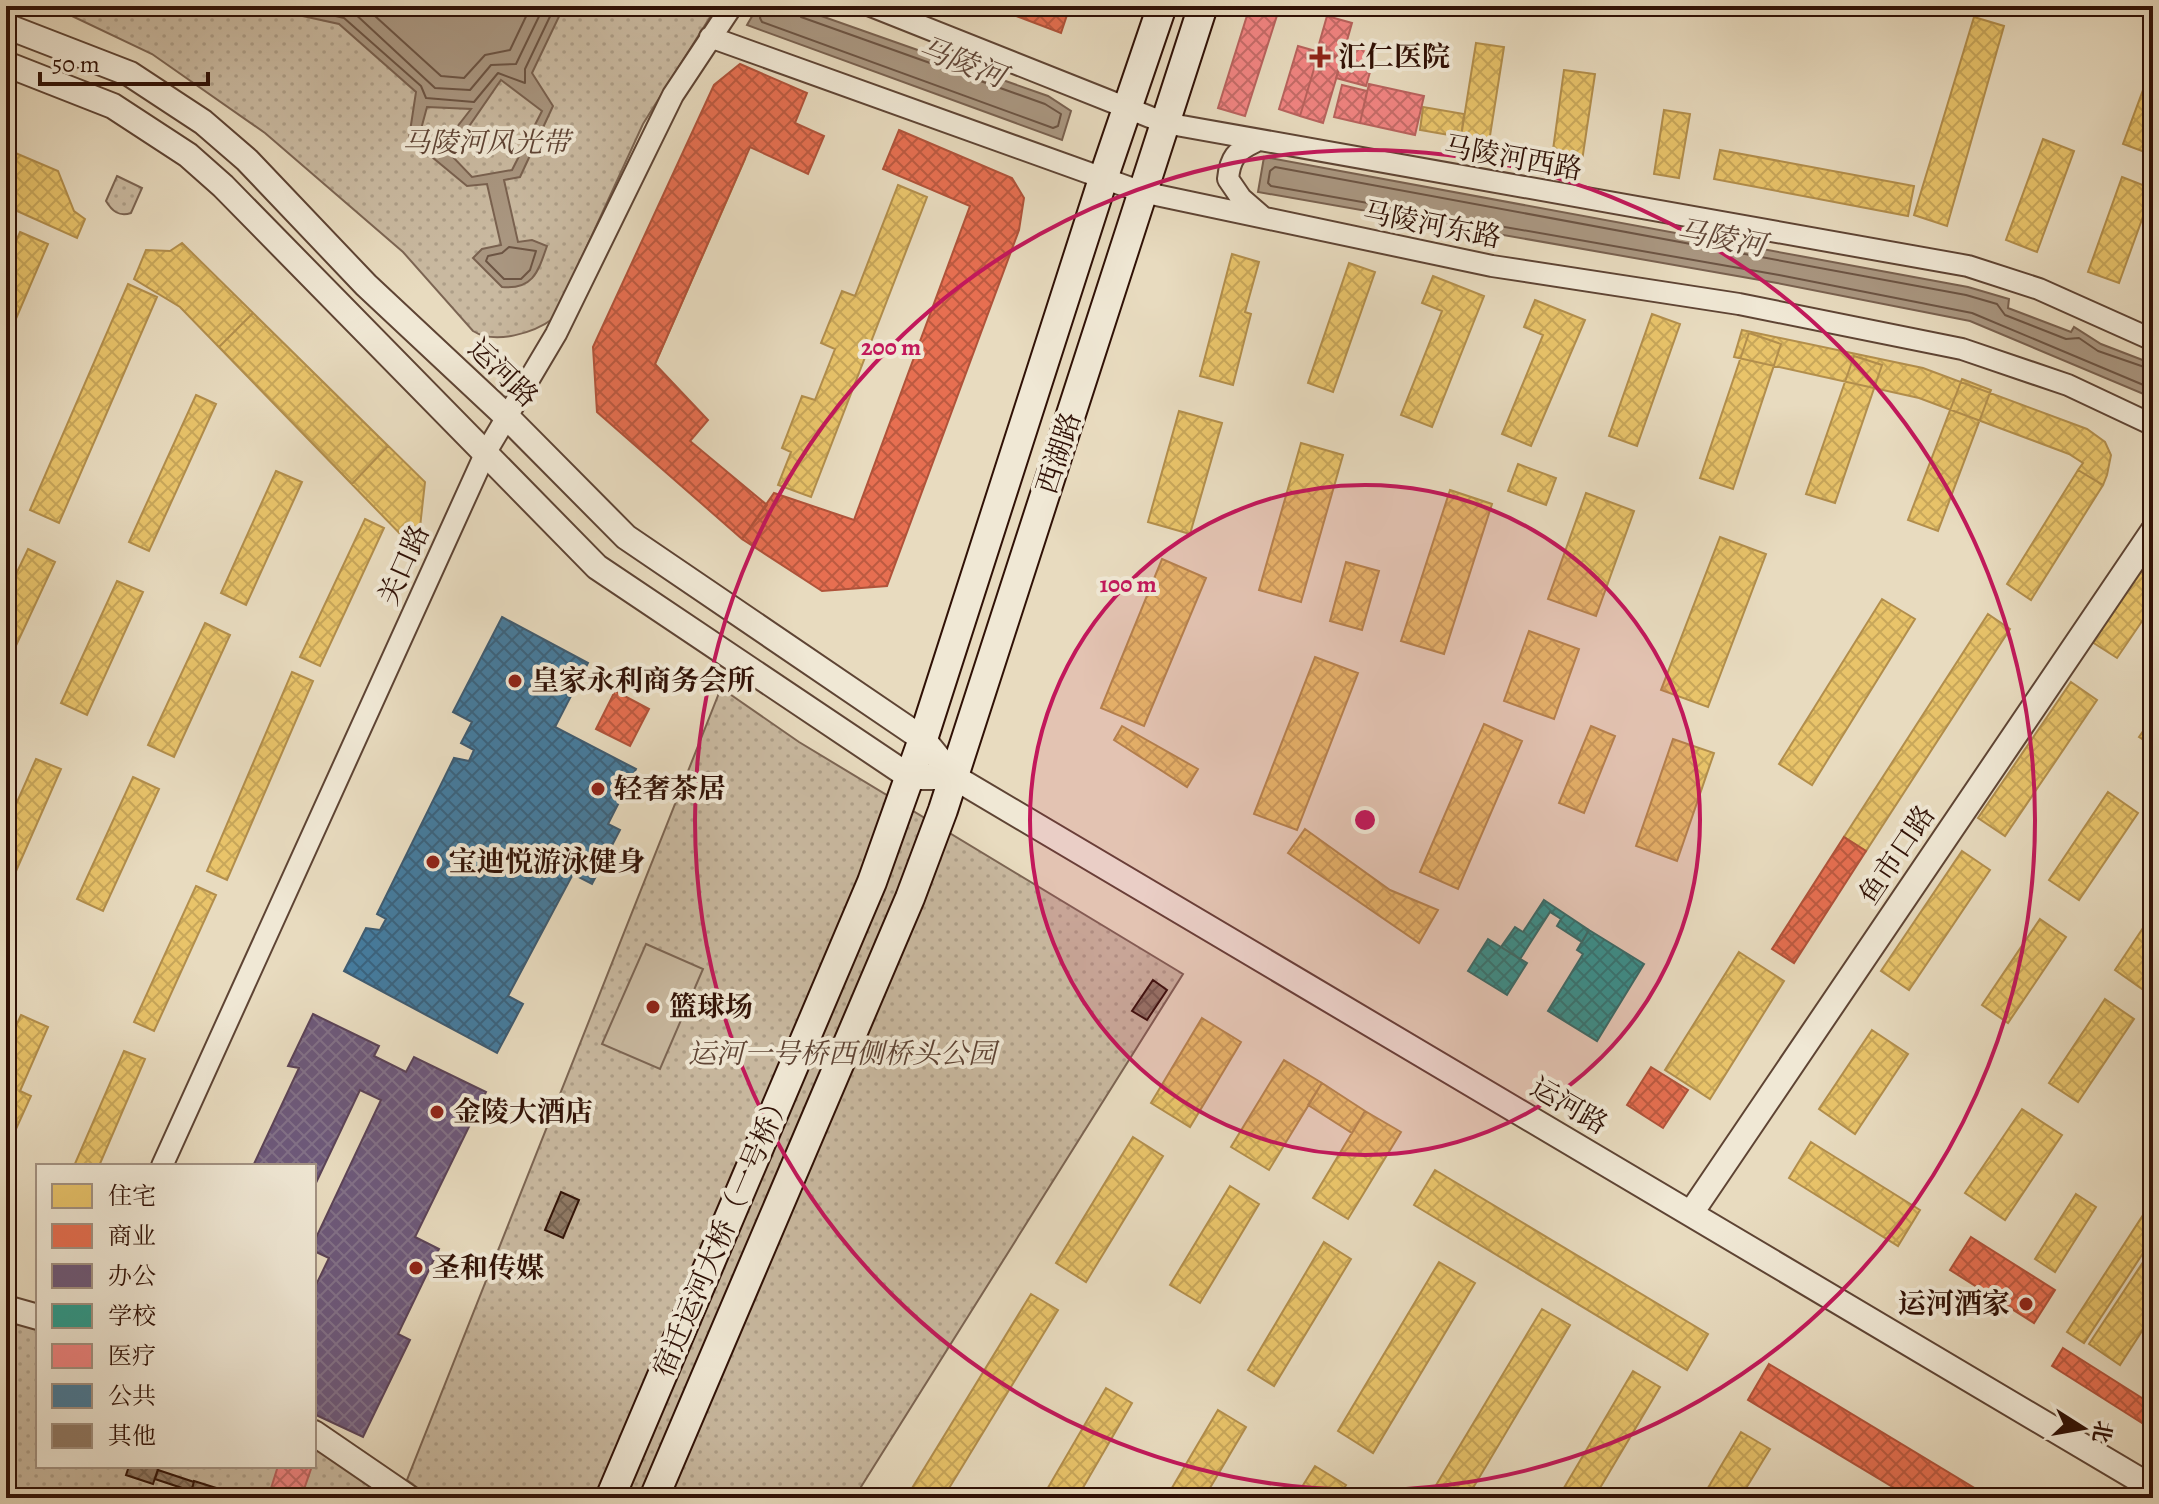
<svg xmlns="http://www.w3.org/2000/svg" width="2159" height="1504" viewBox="0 0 2159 1504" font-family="Alegreya,'Noto Serif SC',serif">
<defs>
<pattern id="green-dots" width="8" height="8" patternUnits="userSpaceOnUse" patternTransform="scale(2)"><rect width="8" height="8" fill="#c9b9a0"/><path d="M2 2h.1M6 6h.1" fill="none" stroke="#ad9e88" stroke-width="1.8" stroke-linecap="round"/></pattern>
<pattern id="homes-cross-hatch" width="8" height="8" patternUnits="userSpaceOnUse" patternTransform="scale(2)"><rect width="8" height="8" fill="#e9c46a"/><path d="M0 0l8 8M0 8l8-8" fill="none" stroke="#c8a75a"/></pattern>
<pattern id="shops-cross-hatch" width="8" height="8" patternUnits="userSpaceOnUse" patternTransform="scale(2)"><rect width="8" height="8" fill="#e76f51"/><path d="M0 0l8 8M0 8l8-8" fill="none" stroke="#bc5a41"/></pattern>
<pattern id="offices-cross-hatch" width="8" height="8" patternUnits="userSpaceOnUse" patternTransform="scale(2)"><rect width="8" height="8" fill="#6d597a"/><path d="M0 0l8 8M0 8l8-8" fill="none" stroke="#827188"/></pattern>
<pattern id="schools-cross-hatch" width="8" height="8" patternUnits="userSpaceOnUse" patternTransform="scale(2)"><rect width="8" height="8" fill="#2a9d8f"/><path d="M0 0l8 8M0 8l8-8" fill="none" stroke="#247f73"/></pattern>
<pattern id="health-cross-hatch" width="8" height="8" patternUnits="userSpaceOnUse" patternTransform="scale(2)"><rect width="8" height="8" fill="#f28482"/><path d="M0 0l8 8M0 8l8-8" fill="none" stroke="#c46b68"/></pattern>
<pattern id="public-cross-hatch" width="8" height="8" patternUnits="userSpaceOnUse" patternTransform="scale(2)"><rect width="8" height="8" fill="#457b9d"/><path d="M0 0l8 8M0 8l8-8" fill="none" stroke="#3a637e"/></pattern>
<pattern id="building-cross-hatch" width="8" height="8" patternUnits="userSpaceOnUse" patternTransform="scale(2)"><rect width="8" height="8" fill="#907a66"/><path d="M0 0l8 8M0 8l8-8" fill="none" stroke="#766352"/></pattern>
</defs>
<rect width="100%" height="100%" fill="#e8dbbf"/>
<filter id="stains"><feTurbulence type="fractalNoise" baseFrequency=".0025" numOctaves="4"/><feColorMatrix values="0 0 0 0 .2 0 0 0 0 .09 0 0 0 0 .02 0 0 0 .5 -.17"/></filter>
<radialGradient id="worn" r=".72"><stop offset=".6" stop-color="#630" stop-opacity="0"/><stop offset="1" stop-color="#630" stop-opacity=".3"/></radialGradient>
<path fill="url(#green-dots)" stroke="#7c6553" stroke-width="2" d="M51,6H717L643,124L554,318C534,333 495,345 473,331L403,252L265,133L152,54Z
M117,176L142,188L131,213C119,217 112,211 106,201Z
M721,688L799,742L1183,974L854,1498H431L407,1480Z
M6,1319L38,1326V1466H314V1444L391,1498H6Z"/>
<path fill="#c9b9a0" stroke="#7c6553" stroke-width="2" d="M646,944L703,969L660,1069L602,1044Z"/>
<path fill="#a99680" stroke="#79614f" stroke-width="2" fill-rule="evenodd" d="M257,6H564L532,73L553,106L520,177L504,180L518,242L532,240L547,246C538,272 533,290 502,287L473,258L482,249L501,245L487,184L467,186L409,138L416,92L339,24ZM501,80L542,111L512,170L472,177L450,154ZM427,107L471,109L439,150L420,133Z
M758,6H793L1048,96L1071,111L1062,140L747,25Z
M1264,157L1968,287L2009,299L2008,308L2071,332L2074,327L2101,344L2153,364V398L1970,321L1777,283L1258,192Z"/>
<path fill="url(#homes-cross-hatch)" stroke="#b28e4c" stroke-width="2" d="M1974,17L2004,26L1947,226L1914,215Z
M1476,43L1504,47L1489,142L1461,137Z
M2153,63V155L2123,144Z
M1564,70L1595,74L1582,161L1552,157Z
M1423,107L1464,114L1461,137L1420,130Z
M1664,110L1690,114L1679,178L1654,174Z
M701,139L745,159L655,364L610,344Z
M2043,139L2074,151L2037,252L2006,240Z
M6,149L58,171L74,211L85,219L77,238L6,206Z
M1720,150L1914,186L1908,216L1714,179Z
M2122,177L2153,189L2119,283L2088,272Z
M898,185L927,197L811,497L778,485L791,452L782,448L802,396L815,400L835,349L821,343L842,291L855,296Z
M20,232L48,244L6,342V263Z
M182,243L425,482L420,527L405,539L180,307L134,279L146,250L170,251Z
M1232,254L1259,262L1245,312L1251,314L1233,385L1200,376Z
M1349,263L1375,272L1333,392L1308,383Z
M1433,276L1484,296L1432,427L1401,415L1442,311L1422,303Z
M128,284L157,297L59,523L30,510Z
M1535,300L1585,320L1531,446L1502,434L1543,335L1524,327Z
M253,313L388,446L352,484L219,347Z
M1652,314L1680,324L1637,446L1609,436Z
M1742,330L1923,368L2087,429L2105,442L2111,455L2107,475L2103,485L2078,470L2083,463L2069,454L1919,398L1734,357Z
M1749,333L1781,344L1733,489L1700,478Z
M1854,356L1882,365L1835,503L1806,494Z
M1962,379L1991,390L1938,531L1908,520Z
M196,395L216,404L149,551L129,542Z
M1179,411L1222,423L1190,534L1148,522Z
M1301,443L1343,455L1301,602L1259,590Z
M1518,464L1556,478L1546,505L1508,491Z
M2078,470L2103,485L2031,600L2007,584Z
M276,471L302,482L246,605L221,593Z
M1450,490L1492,504L1444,654L1401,641Z
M1586,493L1634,511L1596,616L1548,599Z
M365,519L384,528L320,666L300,657Z
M1720,537L1766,554L1708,707L1661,690Z
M2153,545V605L2117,658L2089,640Z
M28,549L55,562L6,667V595Z
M1162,559L1206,578L1144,726L1101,708Z
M1346,562L1379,571L1362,630L1330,621Z
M117,581L143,592L87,715L61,703Z
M1882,599L1915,619L1812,785L1779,764Z
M1988,614L2010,629L1866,851L1844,837Z
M205,623L230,635L174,757L148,745Z
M1529,631L1579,649L1554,719L1504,701Z
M1315,657L1358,673L1297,830L1254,814Z
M292,672L313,681L227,880L207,871Z
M2071,682L2097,700L2005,836L1978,818Z
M2153,717V746L2139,737Z
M1484,724L1522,741L1458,889L1420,872Z
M1122,726L1198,769L1187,787L1114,740Z
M1591,726L1615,736L1584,813L1559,803Z
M1673,739L1714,753L1677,861L1636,846Z
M36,759L61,769L9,887L6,909V827Z
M133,777L159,789L103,911L77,899Z
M2108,792L2138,813L2079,900L2049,880Z
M1305,829L1390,890L1438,910L1419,943L1288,853Z
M1962,851L1990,870L1909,990L1881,971Z
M196,886L216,895L154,1031L134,1022Z
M2153,913V979L2145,991L2115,970Z
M2040,919L2066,937L2008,1023L1982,1005Z
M1739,952L1784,981L1710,1099L1665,1070Z
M2105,999L2134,1019L2078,1102L2049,1083Z
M21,1015L48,1027L20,1091L31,1096L6,1151V1048Z
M1202,1018L1241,1042L1190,1127L1151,1103Z
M1872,1030L1908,1054L1855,1134L1819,1109Z
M124,1051L145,1059L99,1166H74Z
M1284,1060L1322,1083L1269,1170L1231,1147Z
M1322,1083L1365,1111L1352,1133L1308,1105Z
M2022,1109L2062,1135L2005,1220L1965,1193Z
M1365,1111L1401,1132L1348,1219L1313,1198Z
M1133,1137L1163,1156L1086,1282L1056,1263Z
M1811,1142L1920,1210L1898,1246L1789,1178Z
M1435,1170L1708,1334L1687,1370L1414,1205Z
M1230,1186L1259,1204L1200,1303L1170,1285Z
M2076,1194L2096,1207L2055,1272L2035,1259Z
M2147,1209L2153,1213V1238L2084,1343L2067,1332Z
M1324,1242L1351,1259L1274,1386L1248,1370Z
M2153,1247V1314L2120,1365L2089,1344Z
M1439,1262L1475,1283L1373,1453L1338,1431Z
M1031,1294L1058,1310L943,1498H906Z
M1542,1309L1570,1325L1467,1498H1442L1432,1492Z
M1633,1371L1660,1387L1594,1498H1558Z
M1106,1388L1132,1403L1077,1498H1042Z
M1218,1410L1246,1427L1204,1498H1166Z
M1741,1432L1770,1449L1740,1498H1702Z
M1315,1466L1346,1485L1338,1498H1295Z"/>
<path fill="url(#shops-cross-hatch)" stroke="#b0533a" stroke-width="2" d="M990,6H1070L1061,33Z
M740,64L807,93L795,123L824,136L808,174L750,147L655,364L708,420L690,441L767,505L742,539L597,412L593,347L714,85Z
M899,130L1012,178L1024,198L1019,230L887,586L822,591L742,539L774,493L854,520L970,206L883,169Z
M615,691L649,709L630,746L596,729Z
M1844,837L1866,851L1794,963L1772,949Z
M1651,1067L1688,1090L1663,1128L1627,1105Z
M1971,1237L2055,1290L2034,1323L1950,1270Z
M2063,1348L2153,1405V1430L2052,1366Z
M1769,1364L1991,1498H1911L1748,1400Z"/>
<path fill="url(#offices-cross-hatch)" stroke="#5b4357" stroke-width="2" d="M313,1014L379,1046L374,1056L406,1072L414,1057L486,1092L415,1237L439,1249L398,1334L410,1340L363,1437L314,1414V1289L329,1258L314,1251V1242L381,1100L360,1090L314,1187V1166H253L299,1068L288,1066Z"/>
<path fill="url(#schools-cross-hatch)" stroke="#2c7366" stroke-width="2" d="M1544,900L1589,930L1582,942L1557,926L1561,919L1550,912L1520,959L1501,947L1515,927L1523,932Z
M1589,930L1644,964L1597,1041L1548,1011L1583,954L1577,950Z
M1488,939L1527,963L1507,995L1468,971Z"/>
<path fill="url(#health-cross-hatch)" stroke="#b8625d" stroke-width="2" d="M1250,6H1280L1245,116L1218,108Z
M1407,6H1429L1426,13Z
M1327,16L1352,23L1342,58L1317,51Z
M1347,43L1376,51L1366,86L1336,78Z
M1298,46L1319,52L1300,116L1279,109Z
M1319,52L1342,59L1323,123L1300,116Z
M1369,84L1424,96L1415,135L1360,123Z
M1342,85L1367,91L1360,123L1334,117Z
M278,1466H312L301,1498H268Z"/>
<path fill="url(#public-cross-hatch)" stroke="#3f5b70" stroke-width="2" d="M502,617L588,663L555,727L636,769L608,824L620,830L592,884L573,874L508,996L523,1004L497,1053L344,971L366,928L380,930L386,919L377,914L454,758L469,761L474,750L461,743L472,722L453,712Z"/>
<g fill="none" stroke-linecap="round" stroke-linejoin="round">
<path stroke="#6c5443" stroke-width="2" d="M294,6L344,18L421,86L426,98L474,102L498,73L525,83V69L555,6
M341,6L352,11L435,88L470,90L491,65L516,64L544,6
M364,6L441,76L464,78L485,55L510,50L531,6
M763,6L760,18L762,22L1053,128L1058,126L1061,114L1045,104L801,17L795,6
M509,247L536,251L530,270L521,279H504L486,261L488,256L502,253Z
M2153,370L2098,351L2079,338L2066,339L2005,315L1997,304L1966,295L1275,167L1270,171L1268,183L1271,186L1779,275L1972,313L2153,389"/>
</g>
<path fill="url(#building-cross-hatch)" stroke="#301106" stroke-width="2" d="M1153,980L1167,990L1147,1020L1132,1011Z
M561,1192L579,1200L563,1238L545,1230Z
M129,1466H159L153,1484L126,1475Z
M158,1470L194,1482L191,1491L155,1479Z
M194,1481L229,1492L228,1498L190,1497Z"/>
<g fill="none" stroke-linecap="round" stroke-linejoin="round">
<defs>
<path id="minor" d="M871,6L1165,123L1968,266L2039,289L2153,340
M710,37L1142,192L1492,266L1739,304L1962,349L2068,385L2153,425
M1255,142C1236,151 1230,158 1228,179L1241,198L1264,218
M162,1166L486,452L556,334L673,95L732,6"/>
<path id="tertiary" d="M6,26L130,74L203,122L247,160L366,285L506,416L626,537L923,739L954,777L2153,1488
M6,64L113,106L188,155L223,186L597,567L910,777H954
M1691,1213L2153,531
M6,1308L38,1317
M314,1433L409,1498"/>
<path id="secondary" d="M610,1498L872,882L923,739L1103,179L1162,6
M654,1498L910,898L943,810L1203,6"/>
</defs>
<use href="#minor" stroke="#5e4434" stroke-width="24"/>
<use href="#tertiary" stroke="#5e4434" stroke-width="28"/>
<use href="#secondary" stroke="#301106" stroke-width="32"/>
<use href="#minor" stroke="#f0e8d5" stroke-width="20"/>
<use href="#tertiary" stroke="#f0e8d5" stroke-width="24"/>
<use href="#secondary" stroke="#f0e8d5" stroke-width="28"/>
</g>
<circle cx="1365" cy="820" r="335" fill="#c2185b" fill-opacity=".12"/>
<g fill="none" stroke="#c2185b" stroke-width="4">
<circle cx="1365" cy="820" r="335"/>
<circle cx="1365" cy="820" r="670"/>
</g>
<g fill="#8f2418" stroke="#f0e8d5" stroke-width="3">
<path d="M1316 45h8v8h8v8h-8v8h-8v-8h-8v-8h8z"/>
<circle cx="515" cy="681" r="8"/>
<circle cx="598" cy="789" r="8"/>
<circle cx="433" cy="862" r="8"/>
<circle cx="653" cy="1007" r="8"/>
<circle cx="437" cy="1112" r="8"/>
<circle cx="416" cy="1268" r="8"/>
<circle cx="2026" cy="1304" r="8"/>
</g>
<g text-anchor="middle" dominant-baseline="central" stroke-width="8" stroke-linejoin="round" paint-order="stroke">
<g font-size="28" font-weight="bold" fill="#301106" stroke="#f0e8d5" text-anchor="start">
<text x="1338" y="57">汇仁医院</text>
<text x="531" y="681">皇家永利商务会所</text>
<text x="614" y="789">轻奢茶居</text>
<text x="449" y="862">宝迪悦游泳健身</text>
<text x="669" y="1007">篮球场</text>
<text x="453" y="1112">金陵大酒店</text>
<text x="432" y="1268">圣和传媒</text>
<text x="2010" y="1304" text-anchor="end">运河酒家</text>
</g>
<g font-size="28" font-style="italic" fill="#5e4334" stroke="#f0e8d5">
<text x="486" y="143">马陵河风光带</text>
<text x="842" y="1054">运河一号桥西侧桥头公园</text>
</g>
<g font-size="28" fill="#301106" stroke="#f0e8d5">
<text transform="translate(1513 158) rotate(10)">马陵河西路</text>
<text transform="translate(1432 225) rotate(11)">马陵河东路</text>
<text transform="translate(503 373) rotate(44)">运河路</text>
<text transform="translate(1059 453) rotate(-72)">西湖路</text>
<text transform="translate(404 565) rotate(-66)">关口路</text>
<text transform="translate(1897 855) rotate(-56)">鱼市口路</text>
<text transform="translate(1569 1106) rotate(30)">运河路</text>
<text transform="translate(722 1234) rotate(-67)">宿迁运河大桥（一号桥）</text>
</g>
<g font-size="30" font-style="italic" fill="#604637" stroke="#f0e8d5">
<text transform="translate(962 62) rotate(21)">马陵河</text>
<text transform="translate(1721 238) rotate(10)">马陵河</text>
</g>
</g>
<circle cx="1365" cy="820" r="12" fill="#c2185b" stroke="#f0e8d5" stroke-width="4"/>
<g font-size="24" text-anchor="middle" font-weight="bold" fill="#c2185b" stroke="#f0e8d5" stroke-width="8" stroke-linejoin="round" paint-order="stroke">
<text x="891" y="355">200 m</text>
<text x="1128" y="592">100 m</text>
</g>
<rect width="2159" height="1504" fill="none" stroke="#e8dbbf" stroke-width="32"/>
<rect x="8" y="8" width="2143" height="1488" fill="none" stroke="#301106" stroke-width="4"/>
<rect x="16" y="16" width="2127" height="1472" fill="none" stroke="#301106" stroke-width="2"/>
<rect x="36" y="1164" width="280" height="304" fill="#f0e8d5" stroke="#a39282" stroke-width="2"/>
<rect x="52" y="1184" width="40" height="24" fill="#e9c46a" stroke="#a39282" stroke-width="2"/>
<text x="108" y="1204" font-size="24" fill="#301106">住宅</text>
<rect x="52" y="1224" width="40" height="24" fill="#e76f51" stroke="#a39282" stroke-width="2"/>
<text x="108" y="1244" font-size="24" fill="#301106">商业</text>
<rect x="52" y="1264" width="40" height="24" fill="#6d597a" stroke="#a39282" stroke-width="2"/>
<text x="108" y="1284" font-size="24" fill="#301106">办公</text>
<rect x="52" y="1304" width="40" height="24" fill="#2a9d8f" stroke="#a39282" stroke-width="2"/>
<text x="108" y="1324" font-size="24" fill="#301106">学校</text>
<rect x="52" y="1344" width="40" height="24" fill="#f28482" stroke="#a39282" stroke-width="2"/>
<text x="108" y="1364" font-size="24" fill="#301106">医疗</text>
<rect x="52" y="1384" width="40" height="24" fill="#457b9d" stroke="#a39282" stroke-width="2"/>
<text x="108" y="1404" font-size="24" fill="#301106">公共</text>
<rect x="52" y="1424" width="40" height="24" fill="#907a66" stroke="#a39282" stroke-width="2"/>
<text x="108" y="1444" font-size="24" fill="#301106">其他</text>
<g transform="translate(2083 1428) rotate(101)" stroke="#f0e8d5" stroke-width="6" paint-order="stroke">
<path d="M0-6L14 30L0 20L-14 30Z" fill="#301106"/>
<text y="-12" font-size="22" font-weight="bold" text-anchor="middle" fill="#301106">北</text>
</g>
<path d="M40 72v12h168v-12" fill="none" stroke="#301106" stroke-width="4"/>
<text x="52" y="72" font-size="24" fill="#301106" stroke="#f0e8d5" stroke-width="6" paint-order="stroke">50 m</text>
<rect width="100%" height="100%" filter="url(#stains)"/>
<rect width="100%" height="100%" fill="url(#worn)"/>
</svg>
